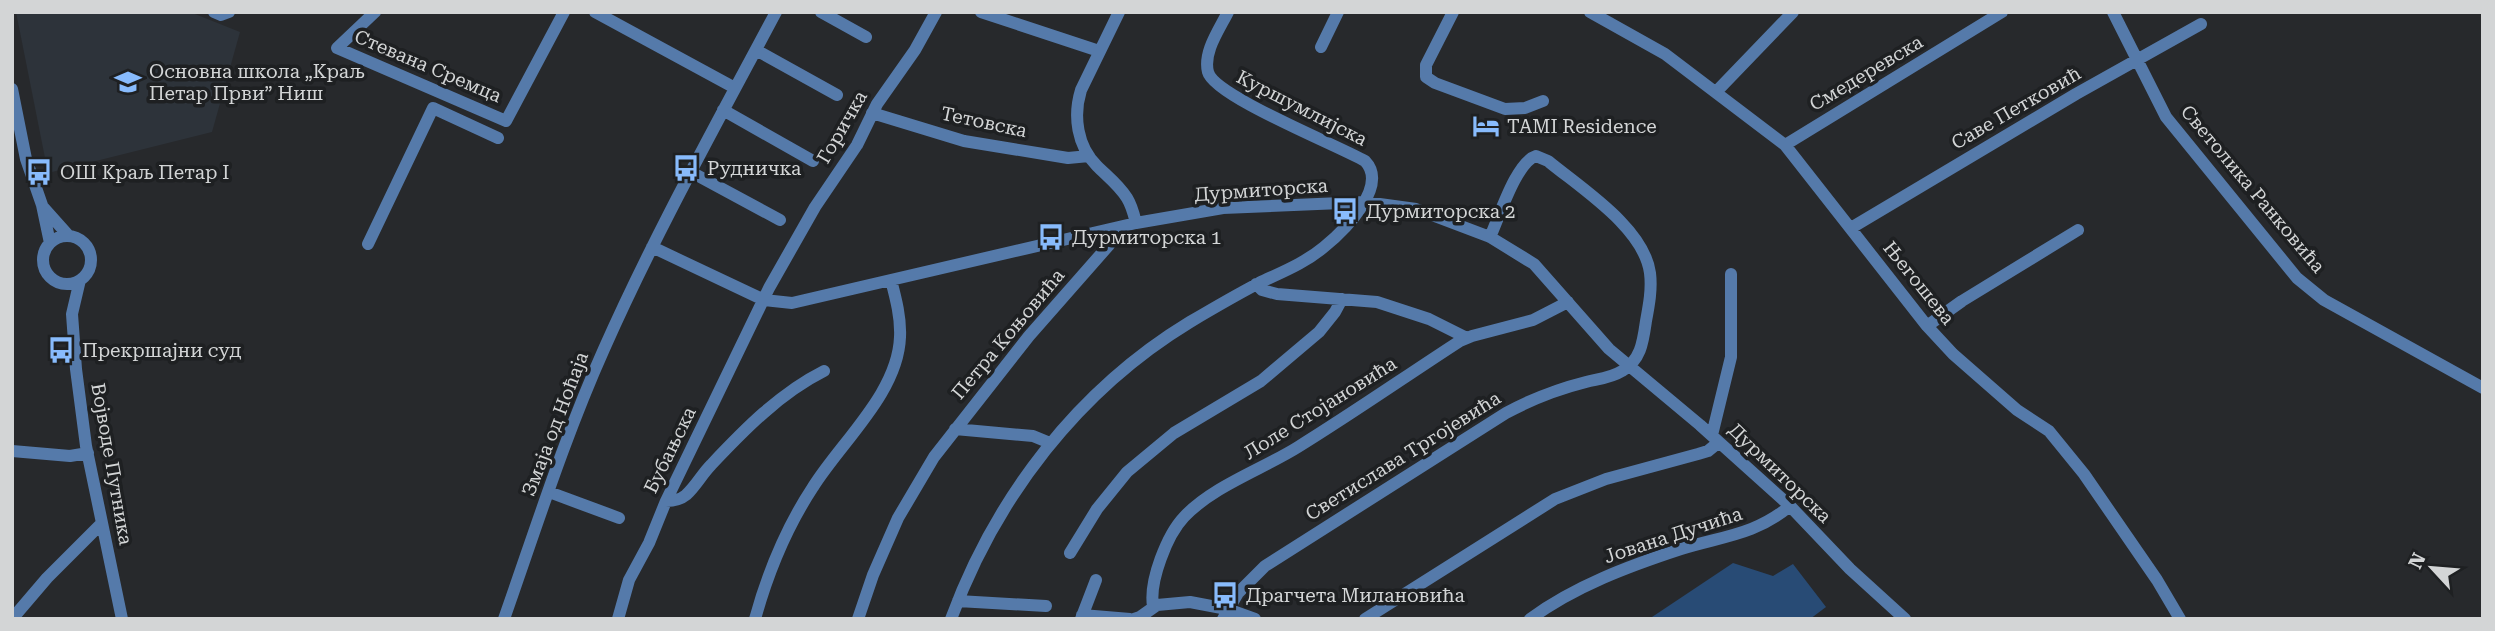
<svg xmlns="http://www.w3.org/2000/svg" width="2495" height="631" viewBox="0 0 2495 631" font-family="'Roboto Serif',serif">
<rect width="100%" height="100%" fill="#27292c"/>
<path fill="#2d333a" d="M16,12H190L240,32L212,132L48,173Z"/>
<path fill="#284b75" d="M1733,563L1773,576L1793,564L1826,607L1810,619H1649Z"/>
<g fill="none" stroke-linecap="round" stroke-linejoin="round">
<path stroke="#557aaa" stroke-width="12" d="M214,12L221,15L229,12
M375,12L337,48L506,121L564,12
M595,12L735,88
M821,12L866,37
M981,12L1099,51
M1119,12L1081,90C1073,116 1077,146 1097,166C1107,176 1119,185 1127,198C1132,206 1134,215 1136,223
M1453,12L1426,65V77L1435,83L1505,109L1525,108L1543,101
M1590,12L1665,54L1785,145L1927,326L1953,354L2017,410L2049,431L2084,474L2157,580L2180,619
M2113,12L2166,117L2297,278L2324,300L2483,388
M1321,47L1338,12
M756,50L837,95
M12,89L26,159L42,205L50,243
M1716,92L1793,12
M723,110L813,161
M872,113L964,141L1068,158L1089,156
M1785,145L2002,12
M691,172L780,220
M43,207L68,235
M1851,228L2076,94L2201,24
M43 260a24 24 0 1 1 48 0a24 24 0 1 1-48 0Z
M368,244L433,108L498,138
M652,247L764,300L792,303L1136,223L1223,208L1365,202L1416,209L1490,237L1534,264L1609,349L1700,425L1790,506L1850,569L1905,619
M80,280L72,314L76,369L86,446L122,619
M1256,284L1262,290L1277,294L1377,302L1429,319L1467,338
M1927,326L1962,301L2078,230
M955,429L1033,436L1050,443
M1712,435L1731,357V274
M12,451L70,456L88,453
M549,492L619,518
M666,501C674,501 680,500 686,495C696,486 702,474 711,465C744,430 780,393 824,371
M1070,553L1097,509L1127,472L1174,433L1261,381L1319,332L1335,312L1342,299
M958,601L1046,606
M1153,606C1149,581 1167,535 1184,517C1213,486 1263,469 1298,447C1353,413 1406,376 1460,341L1472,336L1533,320L1568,302
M1082,615L1130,619
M12,619L47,578L101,524
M504,619C536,528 565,436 604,349C655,234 717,123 776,12
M618,619L629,580L649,543L666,501L769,288L815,207L857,145L877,104L915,50L936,12
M755,619C768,572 786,528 813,487C841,442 898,393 900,337C901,318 896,299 891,280
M858,619L873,575L898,518L934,457L1029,336L1109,245L1110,230
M951,619C996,497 1078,390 1190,322C1212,309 1236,295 1259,283C1282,272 1305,263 1324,247C1345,230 1389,186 1365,161C1337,145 1214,96 1208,72C1203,52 1219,30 1228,12
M1081,619L1096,580
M1134,619L1140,617L1157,605L1190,602L1227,609L1255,619
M1223,619L1238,593L1265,566L1506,413C1532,399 1558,389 1586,382C1598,379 1611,378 1622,371C1641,360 1643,342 1646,321C1649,305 1652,289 1650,273C1644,228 1582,189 1548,161L1536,156C1516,162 1499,218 1490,237
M1365,619L1555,499L1606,479L1698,454L1708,451L1719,442
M1530,619C1575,586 1629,566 1681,549C1723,536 1755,535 1790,506"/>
</g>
<defs>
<symbol id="school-bare" viewBox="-9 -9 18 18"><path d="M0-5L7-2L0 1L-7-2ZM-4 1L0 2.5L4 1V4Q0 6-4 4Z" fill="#88bbfc" stroke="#1e2022" stroke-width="2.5" paint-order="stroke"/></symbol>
<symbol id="hotel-bare" viewBox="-9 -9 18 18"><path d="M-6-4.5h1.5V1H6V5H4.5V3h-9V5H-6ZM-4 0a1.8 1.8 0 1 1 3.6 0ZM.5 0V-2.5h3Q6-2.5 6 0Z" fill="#88bbfc" stroke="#1e2022" stroke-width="2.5" paint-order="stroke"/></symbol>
<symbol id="bus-bare" viewBox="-9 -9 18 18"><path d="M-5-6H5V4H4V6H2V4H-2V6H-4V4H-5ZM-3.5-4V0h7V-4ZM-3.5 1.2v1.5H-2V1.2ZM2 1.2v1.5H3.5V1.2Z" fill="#88bbfc" stroke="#1e2022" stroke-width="2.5" paint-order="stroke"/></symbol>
</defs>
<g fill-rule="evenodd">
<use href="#school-bare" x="109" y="63" width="38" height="38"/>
<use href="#hotel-bare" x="1467" y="107" width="38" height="38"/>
<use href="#bus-bare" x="667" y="149" width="38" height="38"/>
<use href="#bus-bare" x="20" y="153" width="38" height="38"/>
<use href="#bus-bare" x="1326" y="192" width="38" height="38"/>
<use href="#bus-bare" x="1032" y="218" width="38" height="38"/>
<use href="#bus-bare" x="42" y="331" width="38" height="38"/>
<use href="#bus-bare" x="1206" y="576" width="38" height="38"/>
</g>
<g text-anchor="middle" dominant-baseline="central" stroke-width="7" stroke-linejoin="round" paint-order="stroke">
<g font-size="19" fill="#d3d5d6" stroke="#1e2022">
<text transform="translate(428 66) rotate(23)">Стевана Сремца</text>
<text transform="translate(1866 73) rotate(-31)">Смедеревска</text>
<text transform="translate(1302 108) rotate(27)">Куршумлијска</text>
<text transform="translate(2016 108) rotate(-30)">Саве Петковић</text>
<text transform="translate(984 122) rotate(12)">Тетовска</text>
<text transform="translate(842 127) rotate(-60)">Горичка</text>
<text transform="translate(2253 189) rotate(50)">Светолика Ранковића</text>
<text transform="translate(1261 190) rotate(-4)">Дурмиторска</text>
<text transform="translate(1919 283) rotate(51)">Његошева</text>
<text transform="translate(1008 334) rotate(-50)">Петра Коњовића</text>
<text transform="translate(1320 408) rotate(-32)">Лоле Стојановића</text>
<text transform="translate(555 424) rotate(-69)">Змаја од Ноћаја</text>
<text transform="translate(670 450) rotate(-64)">Бубањска</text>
<text transform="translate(1403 456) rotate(-32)">Светислава Тргојевића</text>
<text transform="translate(112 464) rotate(80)">Војводе Путника</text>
<text transform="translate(1780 473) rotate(44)">Дурмиторска</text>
<text transform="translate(1673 535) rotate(-18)">Јована Дучића</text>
</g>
<g font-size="19" fill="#d3d5d6" stroke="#1e2022" text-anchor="start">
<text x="149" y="71">Основна школа „Краљ<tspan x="149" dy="22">Петар Први” Ниш</tspan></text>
<text x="1507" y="126">TAMI Residence</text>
<text x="707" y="168">Рудничка</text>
<text x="60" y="172">ОШ Краљ Петар I</text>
<text x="1366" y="211">Дурмиторска 2</text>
<text x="1072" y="237">Дурмиторска 1</text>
<text x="82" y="350">Прекршајни суд</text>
<text x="1246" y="595">Драгчета Милановића</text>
</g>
</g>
<rect width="2495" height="631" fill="none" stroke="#d3d5d6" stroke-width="28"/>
<g transform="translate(2432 568) rotate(296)" stroke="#1e2022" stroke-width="5" paint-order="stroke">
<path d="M0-5L12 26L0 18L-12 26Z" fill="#d3d5d6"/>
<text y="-10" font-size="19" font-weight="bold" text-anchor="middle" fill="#d3d5d6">N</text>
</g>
</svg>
